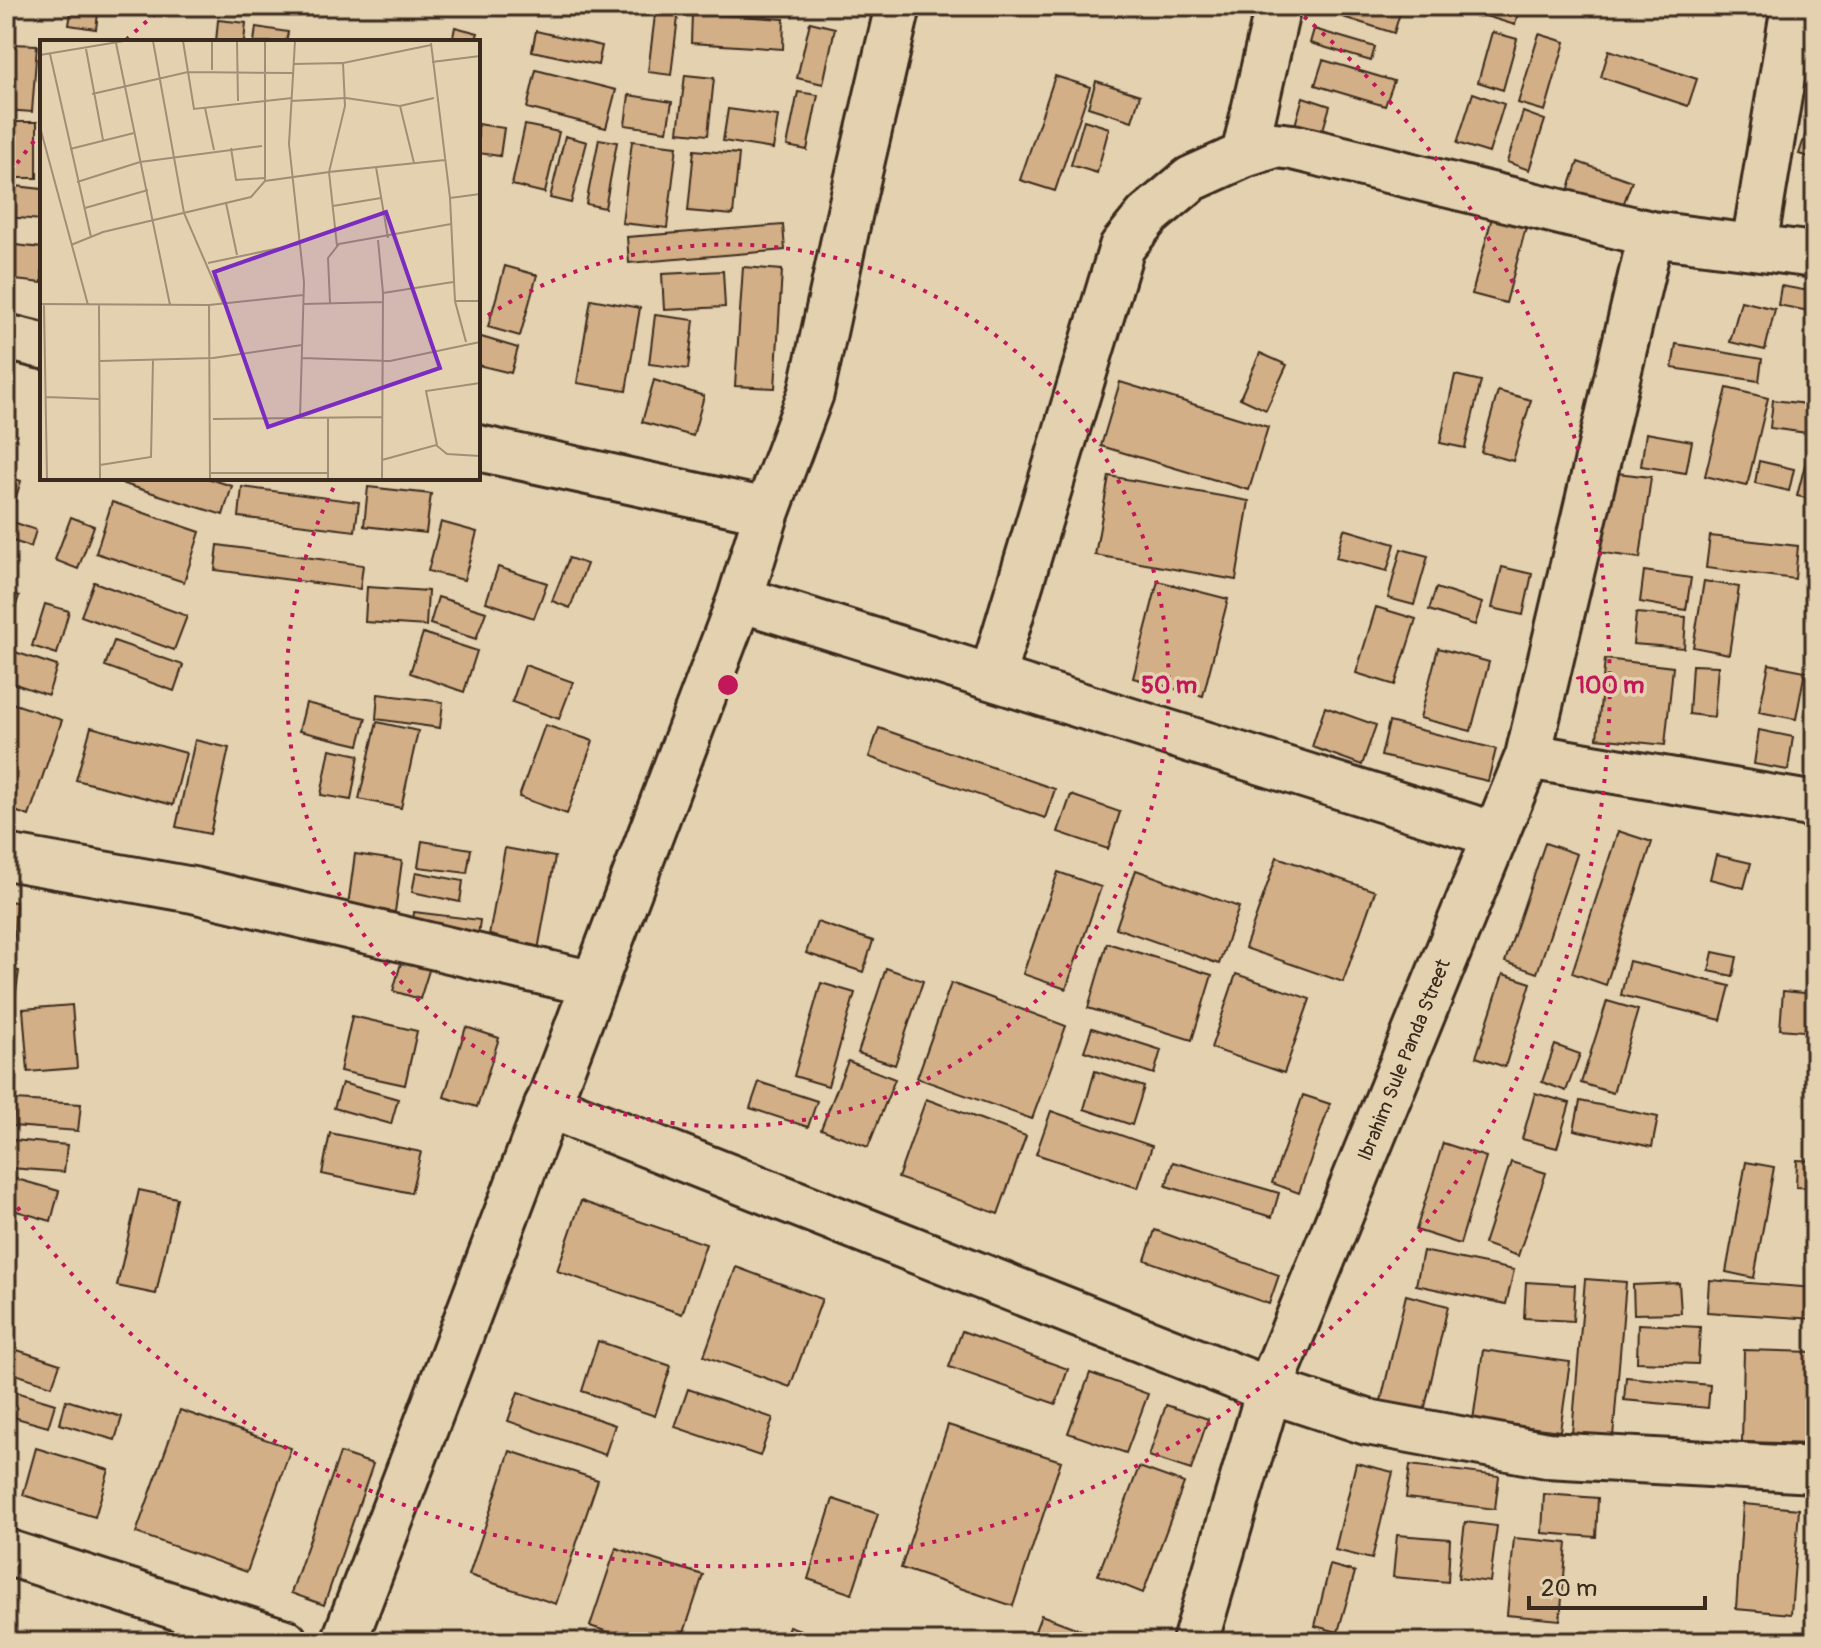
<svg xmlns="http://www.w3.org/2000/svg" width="1821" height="1648" viewBox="0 0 1821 1648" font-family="Pangolin,sans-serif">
<rect width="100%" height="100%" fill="#e3d1af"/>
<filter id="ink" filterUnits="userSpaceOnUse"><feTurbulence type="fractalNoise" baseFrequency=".0125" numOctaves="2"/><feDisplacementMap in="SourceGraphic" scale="16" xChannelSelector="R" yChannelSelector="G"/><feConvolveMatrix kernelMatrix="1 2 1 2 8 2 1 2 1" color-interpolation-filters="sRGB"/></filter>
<g filter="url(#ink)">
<path fill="#d2af86" stroke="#3b2a1e" stroke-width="2" d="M72,6H99L96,29L69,25Z
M1329,6H1402L1394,33L1327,12Z
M1460,6H1520L1515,25L1459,8Z
M656,7L679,9L671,75L648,72Z
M692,13L784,19L783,49L691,43Z
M218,20L246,23L244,42H216Z
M810,22L835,28L823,84L797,78Z
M256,27L288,32L286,42H254Z
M455,27L478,33L475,42H452Z
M1314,29L1375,47L1371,61L1310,43Z
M536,31L602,46L598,65L532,51Z
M1492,32L1517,39L1503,90L1478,82Z
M1539,34L1565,42L1545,111L1518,103Z
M11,44L37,45L32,112L6,110Z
M1609,50L1697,79L1688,106L1601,77Z
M1323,60L1394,81L1385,106L1315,85Z
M536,70L616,90L606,128L527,108Z
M685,75L714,78L708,135L678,132Z
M1055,76L1090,87L1055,191L1020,180Z
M1096,81L1140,95L1132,121L1088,107Z
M798,92L818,95L807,150L787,146Z
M1473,93L1504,104L1489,153L1457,143Z
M629,95L672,102L667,131L625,125Z
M1303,97L1330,106L1322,133L1295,125Z
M1815,105V159L1799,154Z
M728,109L778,116L773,149L723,141Z
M1523,112L1545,120L1529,170L1507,162Z
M1084,120L1109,128L1097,173L1071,165Z
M6,122H37V178H6Z
M478,124L504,128L500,156L478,153Z
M525,125L559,132L545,193L512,185Z
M565,136L587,142L571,203L550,198Z
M599,139L617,142L605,208L586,204Z
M632,141L677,146L667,228L622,223Z
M694,150L739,154L733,215L688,211Z
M1578,162L1632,181L1619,216L1566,197Z
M6,185L42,189V220L6,217Z
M1492,217L1526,227L1506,303L1472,294Z
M783,225L785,250L629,263L627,237Z
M6,244L42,248V283L6,279Z
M505,266L537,275L520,336L488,327Z
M743,267L782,270L775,388L735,386Z
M723,271L725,307L664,310L662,274Z
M1781,286L1815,292L1814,312L1778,305Z
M591,299L640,308L626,391L577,383Z
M1741,301L1775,309L1765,350L1730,342Z
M655,315L694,320L688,369L649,364Z
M478,336L518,348L511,373L478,365Z
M1676,344L1762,359L1759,381L1672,368Z
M1260,353L1287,365L1266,410L1240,398Z
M1455,375L1481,381L1465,448L1440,443Z
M654,380L704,396L693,436L642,422Z
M1120,382L1268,427L1249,490L1101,446Z
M1727,388L1768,398L1747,486L1705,476Z
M1498,391L1531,400L1513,461L1481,452Z
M1773,400L1815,405V434L1770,428Z
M1646,433L1692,441L1686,473L1641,466Z
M1810,445L1815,446V500L1797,496Z
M1759,461L1794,469L1789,491L1755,483Z
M1608,472L1651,477L1640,558L1597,552Z
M1109,476L1249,501L1236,580L1095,555Z
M8,477L21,481L10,516L6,515V484Z
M122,478H207L232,486L223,515L121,483Z
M242,487L359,502L355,531L239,517Z
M368,487L431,494L426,533L364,526Z
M112,502L200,532L184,582L96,553Z
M71,517L94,526L78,569L55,560Z
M13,522L36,530L31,547L7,539Z
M441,522L477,532L464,580L428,571Z
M1344,529L1395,544L1387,571L1336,558Z
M1710,536L1798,546L1795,579L1706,568Z
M218,545L363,565L360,589L215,570Z
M1401,549L1428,556L1414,605L1388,598Z
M569,558L587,564L570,608L552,601Z
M498,567L547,583L534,618L486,602Z
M1502,567L1532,574L1523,615L1492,608Z
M1644,571L1691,578L1686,610L1640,602Z
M1158,581L1228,599L1203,696L1133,678Z
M1704,581L1739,587L1729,654L1693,647Z
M94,582L187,616L174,650L81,616Z
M367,587L428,591L426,626L365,622Z
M1436,588L1482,603L1475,625L1429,610Z
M6,592L19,596L6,636Z
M438,597L486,612L476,639L430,624Z
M45,604L69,611L57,654L32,646Z
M1376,607L1416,619L1395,685L1356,673Z
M1636,613L1686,617L1684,648L1633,644Z
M423,633L477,651L464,692L410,673Z
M114,641L183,665L174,691L105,666Z
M1438,648L1489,662L1471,731L1420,718Z
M6,649L57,666L48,695L6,681Z
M1605,659L1673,667L1665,745L1597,738Z
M1769,664L1805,671L1796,719L1759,712Z
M525,665L573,682L559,719L512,702Z
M1692,665L1718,666L1714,717L1689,714Z
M378,694L443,702L440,728L376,719Z
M6,701L62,720L29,816L6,808Z
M306,703L366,718L359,745L299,731Z
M1325,707L1376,725L1362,765L1312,747Z
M377,722L418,731L401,808L359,799Z
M1389,722L1496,749L1488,781L1381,756Z
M545,725L593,741L567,814L519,797Z
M91,727L186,753L173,805L76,780Z
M879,728L1055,789L1045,818L869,757Z
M1759,730L1793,737L1788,770L1754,764Z
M195,740L229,748L210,834L176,827Z
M330,749L359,755L351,800L321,795Z
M1071,795L1120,812L1108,849L1058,832Z
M1618,831L1652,842L1606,985L1572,973Z
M422,841L471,849L467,873L418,867Z
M1545,843L1577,854L1537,973L1505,962Z
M505,848L555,857L538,950L488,941Z
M355,854L402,861L395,912L348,906Z
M1716,855L1751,863L1744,888L1710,879Z
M1277,857L1375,891L1343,982L1245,948Z
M1813,867L1815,868V900L1807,898Z
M1136,870L1239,907L1219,964L1116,928Z
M416,872L463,881L460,902L412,892Z
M1058,872L1101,887L1066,989L1023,974Z
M6,901L16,902L13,952H6Z
M414,912L480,920L477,944L411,935Z
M817,922L873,941L863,972L806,953Z
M1107,943L1212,975L1192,1040L1088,1008Z
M1713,952L1737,957L1733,976L1709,971Z
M403,956L431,964L420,999L393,991Z
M1629,961L1730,986L1721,1020L1621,995Z
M886,968L923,981L895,1065L858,1053Z
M6,969L19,971L9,1038H6Z
M1236,974L1310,999L1284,1073L1211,1048Z
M1503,974L1531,983L1505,1067L1476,1057Z
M821,983L855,993L828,1086L794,1076Z
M951,983L1066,1026L1032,1119L917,1078Z
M1783,991L1815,994V1032L1780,1029Z
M1607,1001L1638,1010L1613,1093L1581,1083Z
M72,1005L77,1068L28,1072L23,1009Z
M352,1016L417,1031L405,1085L340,1071Z
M466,1027L499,1038L477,1107L444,1097Z
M1092,1028L1161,1050L1154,1074L1084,1051Z
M1555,1045L1580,1054L1566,1091L1542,1082Z
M848,1061L895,1079L868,1147L821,1129Z
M1095,1071L1144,1087L1132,1125L1084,1109Z
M6,1073L13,1075L6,1120Z
M759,1082L817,1101L808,1127L750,1108Z
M342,1083L398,1099L391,1124L334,1108Z
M1535,1093L1570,1103L1557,1148L1522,1139Z
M1303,1095L1330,1104L1299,1193L1272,1183Z
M926,1099L1026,1136L998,1214L898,1178Z
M15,1100L81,1104L78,1131L13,1126Z
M1580,1101L1658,1117L1652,1147L1574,1130Z
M1051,1111L1152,1146L1138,1188L1036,1154Z
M330,1133L421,1152L411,1193L322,1174Z
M13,1140L67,1145L64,1172L10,1168Z
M1443,1143L1486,1157L1460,1244L1416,1230Z
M1797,1160L1815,1161V1188L1796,1187Z
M1173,1162L1279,1193L1272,1217L1166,1186Z
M1511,1162L1546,1173L1518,1256L1484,1244Z
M1746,1162L1774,1167L1754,1278L1726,1272Z
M6,1176L59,1191L51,1221L6,1208Z
M139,1190L177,1198L156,1294L117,1286Z
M581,1201L706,1244L682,1314L557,1271Z
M1155,1230L1279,1275L1269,1304L1145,1260Z
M1423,1251L1514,1270L1506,1304L1416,1285Z
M736,1267L822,1299L790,1387L704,1356Z
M1585,1279L1626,1282L1613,1437L1572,1434Z
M1709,1280L1815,1288V1319L1707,1312Z
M1526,1282L1575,1285L1573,1321L1524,1318Z
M1679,1283L1681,1313L1634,1314L1633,1285Z
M1406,1295L1448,1306L1423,1416L1380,1405Z
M1638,1324L1700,1327L1698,1364L1637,1362Z
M962,1331L1068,1369L1056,1404L949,1367Z
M598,1341L671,1366L655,1416L582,1391Z
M11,1348L60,1364L52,1386L6,1371V1364Z
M1483,1350L1570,1362L1560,1431L1473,1420Z
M1744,1350L1815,1352V1444L1742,1442Z
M1090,1373L1148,1394L1126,1453L1068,1433Z
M1626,1377L1710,1385L1708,1408L1624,1400Z
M6,1389L55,1404L48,1427L6,1415Z
M688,1389L773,1418L760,1456L675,1427Z
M518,1392L615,1425L605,1455L508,1421Z
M66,1400L122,1417L115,1440L60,1424Z
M1166,1405L1208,1419L1191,1470L1149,1456Z
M180,1410L291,1448L247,1572L136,1533Z
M948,1425L1061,1461L1013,1606L901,1568Z
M36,1448L109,1470L95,1517L23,1495Z
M510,1451L598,1480L556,1604L469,1575Z
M340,1453L373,1464L324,1605L291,1593Z
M1356,1463L1393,1472L1372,1559L1335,1550Z
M1410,1465L1499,1476L1495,1509L1406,1498Z
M1139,1467L1184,1483L1143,1593L1098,1575Z
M1544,1494L1598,1498L1596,1537L1542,1533Z
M833,1499L878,1514L852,1594L808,1579Z
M1743,1504L1799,1509L1791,1614L1736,1609Z
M1813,1519H1815V1612H1807Z
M1465,1522L1497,1526L1490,1582L1458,1578Z
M1397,1535L1450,1539L1448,1582L1393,1577Z
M1514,1538L1567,1543L1560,1620L1507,1615Z
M616,1548L703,1575L681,1642H638L590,1626Z
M1330,1565L1355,1572L1338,1632L1315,1626Z
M1041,1615L1113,1642H1031Z
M789,1626L834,1642H783Z"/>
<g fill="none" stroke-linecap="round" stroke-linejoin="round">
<defs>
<path id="street" d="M1244,155L1278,6
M1754,246L1794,6
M6,337L42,346
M478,448L767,511
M740,599L1496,835
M992,677L1122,247L1147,216L1191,179L1244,155L1275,145L1293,147L1651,234L1815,255
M1528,756L1815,805
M6,857L193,890L594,984
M547,1105L1269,1390L1367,1422L1547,1455L1815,1470
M6,1552L285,1642
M344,1642L740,599L767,511L811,393L851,207L898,6
M1195,1642L1269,1390L1528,756L1651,234"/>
</defs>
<use href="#street" stroke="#3b2a1e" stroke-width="50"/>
<use href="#street" stroke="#e3d1af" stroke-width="44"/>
</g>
</g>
<g fill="none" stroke="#c2185b" stroke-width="4" stroke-dasharray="4 8">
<path d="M478 322A441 441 0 1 1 337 481"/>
<path d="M10 173A882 882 0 0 1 38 136M126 40A882 882 0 0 1 161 9M1295 9A882 882 0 1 1 10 1197"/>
</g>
<g text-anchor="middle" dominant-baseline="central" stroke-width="7" stroke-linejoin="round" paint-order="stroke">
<g font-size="20" fill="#3b2a1e" stroke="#e3d1af">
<text transform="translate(1404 1060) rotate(-68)">Ibrahim Sule Panda Street</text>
</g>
</g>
<g transform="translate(40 40)">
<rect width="440" height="440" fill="#e3d1af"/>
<path fill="none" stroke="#a08e75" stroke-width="2" d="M113,1L144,173L183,263M143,1L154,69L252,58M172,1V30M197,1L198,61M255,1L249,104L264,242L260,377M76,3L130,265M391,3L410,158L415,261L426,302M46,9L63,100M10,14L51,197M0,15L84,1M392,22L440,16M253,24L303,23M52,54L148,32L253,33M251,61L306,58L360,66L394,58M360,66L374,123M165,68L174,110M0,87L48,265M191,108L196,140L224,138M30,109L94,93M336,127L348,198M225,141V1M37,142L100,122L222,106M410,158L440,154M186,163L197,215M293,166L341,158M45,168L108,150M338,200L343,253L342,439M31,205L63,192L211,157L225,141L289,132L305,66L303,23L391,5M297,206L289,132L405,120M168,223L259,204M343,253L413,242M415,261H440M290,263L288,218L299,204L411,184M0,264L169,265L263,255M4,264L7,439M264,264L343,262M59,265L60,439M169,265L170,439M262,318L350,321L440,302M60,321L173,318L262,305M6,357L59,359M173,379L342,377M397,405L386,351L440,343M342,420L396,405L407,414L440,416M60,425L111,417L113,320M171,433H288M288,439V377"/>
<path fill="#7b2cbf" fill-opacity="0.15" stroke="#7b2cbf" stroke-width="4" d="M346,172L400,328L228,387L174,232Z"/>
<rect width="440" height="440" fill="none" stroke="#3b2a1e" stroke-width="4"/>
</g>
<circle cx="728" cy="685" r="12" fill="#c2185b" stroke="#e3d1af" stroke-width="4"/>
<g font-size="24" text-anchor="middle" font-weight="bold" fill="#c2185b" stroke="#e3d1af" stroke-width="7" stroke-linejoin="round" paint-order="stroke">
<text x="1169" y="693">50 m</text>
<text x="1610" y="693">100 m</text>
</g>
<rect width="1821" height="1648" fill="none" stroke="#e3d1af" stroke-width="32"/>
<rect x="16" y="16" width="1789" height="1616" fill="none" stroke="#3b2a1e" stroke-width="3" filter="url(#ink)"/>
<path d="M1529 1596v12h176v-12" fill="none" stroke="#3b2a1e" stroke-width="4"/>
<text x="1541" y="1596" font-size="24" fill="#3b2a1e" stroke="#e3d1af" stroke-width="6" paint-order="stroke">20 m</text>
</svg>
